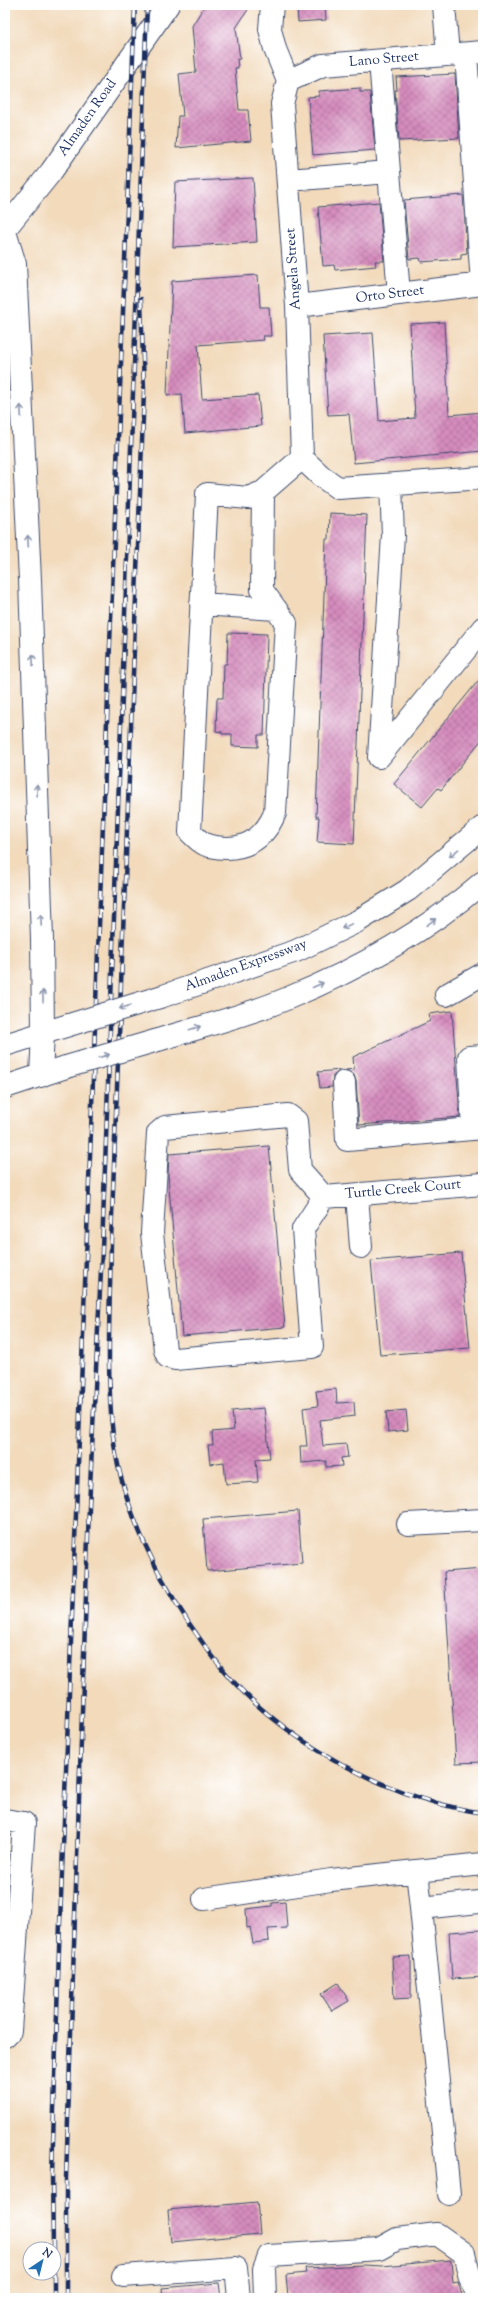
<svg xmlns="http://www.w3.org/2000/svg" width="488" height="2303" viewBox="0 0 488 2303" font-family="'Sorts Mill Goudy',serif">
<defs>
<pattern id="building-cross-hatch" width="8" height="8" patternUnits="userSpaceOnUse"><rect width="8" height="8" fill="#d68cbe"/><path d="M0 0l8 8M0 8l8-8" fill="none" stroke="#ad739e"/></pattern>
</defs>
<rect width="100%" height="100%" fill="#fff"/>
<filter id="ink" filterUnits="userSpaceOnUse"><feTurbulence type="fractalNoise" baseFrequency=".025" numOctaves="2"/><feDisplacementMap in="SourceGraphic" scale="8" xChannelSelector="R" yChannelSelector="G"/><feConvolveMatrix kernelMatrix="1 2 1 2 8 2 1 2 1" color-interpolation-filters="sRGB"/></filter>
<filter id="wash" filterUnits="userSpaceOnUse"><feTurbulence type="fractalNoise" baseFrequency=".012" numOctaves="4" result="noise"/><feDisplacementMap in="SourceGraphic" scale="16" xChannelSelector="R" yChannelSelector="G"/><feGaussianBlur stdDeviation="0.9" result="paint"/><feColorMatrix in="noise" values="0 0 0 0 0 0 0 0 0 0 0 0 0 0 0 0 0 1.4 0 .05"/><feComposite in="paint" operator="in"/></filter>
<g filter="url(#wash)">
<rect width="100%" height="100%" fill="#f2dabb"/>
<g id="blocks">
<path fill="url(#building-cross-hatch)" d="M205,5H251L236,28L240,59H237L238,68H235L239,110H248L251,141L176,148L178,116H183L179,74L196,72L192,26Z
M297,5H325L326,20L298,22Z
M480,73H483V118Z
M455,74L459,138L399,141L395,90H397L396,77Z
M360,88V92H370L375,150L313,155L308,97L319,96V91Z
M253,178L257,242L173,247L175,182Z
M463,195L467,253L461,254V259L421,262L420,258L409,259L404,200Z
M379,202L384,261H375L376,266L335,270L334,265L323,266L318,207Z
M258,275L260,307H269L271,336H263L264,340L198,345L202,399L258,395L261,426L185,433L182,394L167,395L172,281Z
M444,322L449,415L483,412V451L354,463L349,414L328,415L323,336L373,333L379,421L415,418L410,324Z
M330,513L367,515L354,844L317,842L319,817H316L326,539H329Z
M228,633L267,634L264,735H258V747L232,746V734H222V732L216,731L217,698H223L224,664H227Z
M483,675V738L441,790L438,788L422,807L394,784Z
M452,1011L460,1117L359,1125L356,1081L354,1075L346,1070L354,1069L353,1057L430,1021L429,1014Z
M341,1070L333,1076L332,1087L320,1088L318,1072Z
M269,1146L285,1327L182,1336L168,1176L169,1154Z
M461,1253L470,1348L380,1355L371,1261Z
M336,1389L337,1403L354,1402L355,1416L320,1420L323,1446L346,1444L348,1457L341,1458L342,1466L326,1467V1461L301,1463L300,1446H307L303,1408L318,1406L316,1391Z
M264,1408L270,1458L256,1459L258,1482L226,1484L224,1462L210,1464L208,1445H213L212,1432L234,1430L232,1411Z
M406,1410L408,1430L388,1432L386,1412Z
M298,1511L302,1563L207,1571L203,1519Z
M483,1569V1762L456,1763L444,1572Z
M285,1902L287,1928L268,1929L269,1941L253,1943L250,1927L247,1928L246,1909L272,1906V1903Z
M482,1930L483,1977L452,1979L449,1932Z
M411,1956V1998L394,1999L392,1957Z
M338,1983L349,2001L332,2011L321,1994Z
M257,2202L260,2234L171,2242L168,2210Z
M451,2260L453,2283L458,2282L463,2298H288L286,2275L306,2273L305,2268L363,2265L382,2266Z
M219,2283L221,2298H163L162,2288Z"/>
</g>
</g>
<g filter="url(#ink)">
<use href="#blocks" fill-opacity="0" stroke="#3b496c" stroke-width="1"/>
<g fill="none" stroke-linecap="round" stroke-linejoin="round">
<defs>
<path id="minor" d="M272,5L270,29L275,49L288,81
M444,5L448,55
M466,54L482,284
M380,61L399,294
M288,81L282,104L297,306L302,458
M288,81L323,65L483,52
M288,180L389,172
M5,229L51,172L168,5
M297,306L483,284
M302,458L321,476L338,488L483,478
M263,492L262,590L286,623L275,813C263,841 242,853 210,846C203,845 195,837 190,832L207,494L248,498L263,492L302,458
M201,604L276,609
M379,757L393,535L391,485
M379,757L483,628
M446,995L483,974
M344,1082L347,1140L483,1128
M288,1115L296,1121L300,1170L324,1197L303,1229L312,1347L175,1359L168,1357L165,1350L152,1233L158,1133L165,1127Z
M473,1129L469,1057L483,1056
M357,1195L361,1247
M324,1197L483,1184
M408,1524L483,1520
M5,1820L24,1823L10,2031L5,2036
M417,1871L421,1908L479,1902
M204,1899L331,1880L483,1864
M421,1908L449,2194
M123,2276L236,2268L239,2298
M265,2298L264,2269L269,2256L379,2249L397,2239L437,2234L464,2253L470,2278L481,2298"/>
<path id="major" d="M163,996L296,951L358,921L408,890L483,827
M158,1040C200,1027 245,1016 286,999C357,970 425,932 483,882
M5,1045L69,1025
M5,1087L66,1067"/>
<path id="highway" d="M5,232L15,264L30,580L42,939L43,1032L41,1076"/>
</defs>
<use href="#minor" stroke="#3b496c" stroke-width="24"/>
<use href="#major" stroke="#3b496c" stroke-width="24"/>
<use href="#highway" stroke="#3b496c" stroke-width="24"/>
<use href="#minor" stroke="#fff" stroke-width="22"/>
<use href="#major" stroke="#fff" stroke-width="22"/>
<use href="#highway" stroke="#fff" stroke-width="22"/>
<defs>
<path id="rail" d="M141,299L144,391L111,1242C110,1306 106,1372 113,1436C119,1484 137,1531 159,1573C178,1608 199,1640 224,1671C286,1744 390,1799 483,1813
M53,2249L52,2174L59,1949L135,5
M54,2273V2298
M66,2298V2178L89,1507L102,1250L147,5"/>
</defs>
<use href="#rail" stroke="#1b2f5e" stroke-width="4.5"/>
<use href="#rail" stroke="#fff" stroke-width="3" stroke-dasharray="9" stroke-linecap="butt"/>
<defs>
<path id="major-bridge" d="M69,1025L163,996
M66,1067L158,1040"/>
</defs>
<use href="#major-bridge" stroke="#3b496c" stroke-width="24" stroke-linecap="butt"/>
<use href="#major-bridge" stroke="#fff" stroke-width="22"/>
</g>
<defs><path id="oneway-shaft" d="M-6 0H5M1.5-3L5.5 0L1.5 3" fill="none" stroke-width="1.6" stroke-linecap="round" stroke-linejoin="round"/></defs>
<g stroke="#8d97ae">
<use href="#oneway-shaft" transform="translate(21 411) rotate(-93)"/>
<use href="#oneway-shaft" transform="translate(28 541) rotate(-93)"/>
<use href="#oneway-shaft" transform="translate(33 660) rotate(-92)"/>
<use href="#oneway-shaft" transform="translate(37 790) rotate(-92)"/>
<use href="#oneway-shaft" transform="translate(454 853) rotate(140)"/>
<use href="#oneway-shaft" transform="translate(41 920) rotate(-92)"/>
<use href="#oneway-shaft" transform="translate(431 922) rotate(-36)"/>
<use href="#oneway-shaft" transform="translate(347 926) rotate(154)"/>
<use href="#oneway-shaft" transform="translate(318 985) rotate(-24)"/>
<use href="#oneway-shaft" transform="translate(43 996) rotate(-91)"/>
<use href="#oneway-shaft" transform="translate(125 1007) rotate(163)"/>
<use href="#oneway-shaft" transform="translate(195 1028) rotate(-17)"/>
<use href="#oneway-shaft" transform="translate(104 1056) rotate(-16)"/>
</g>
</g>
<g text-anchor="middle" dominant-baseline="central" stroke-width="3" stroke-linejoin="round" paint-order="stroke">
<g font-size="14" fill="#1b2f5e" stroke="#fff">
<text transform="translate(384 60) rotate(-5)">Lano Street</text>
<text transform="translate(88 118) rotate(-55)">Almaden Road</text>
<text transform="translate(294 269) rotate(-94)">Angela Street</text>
<text transform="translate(390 295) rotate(-7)">Orto Street</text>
<text transform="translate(246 966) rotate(-20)">Almaden Expressway</text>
<text transform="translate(403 1190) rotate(-5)">Turtle Creek Court</text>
</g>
</g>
<rect width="488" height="2303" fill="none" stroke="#fff" stroke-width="20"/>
<g transform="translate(42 2261) rotate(35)"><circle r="19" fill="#ffffff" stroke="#a4acbf"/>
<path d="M0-3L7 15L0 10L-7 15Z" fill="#1f6fb2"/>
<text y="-6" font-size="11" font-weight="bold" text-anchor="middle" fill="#1b2f5e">N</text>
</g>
</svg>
